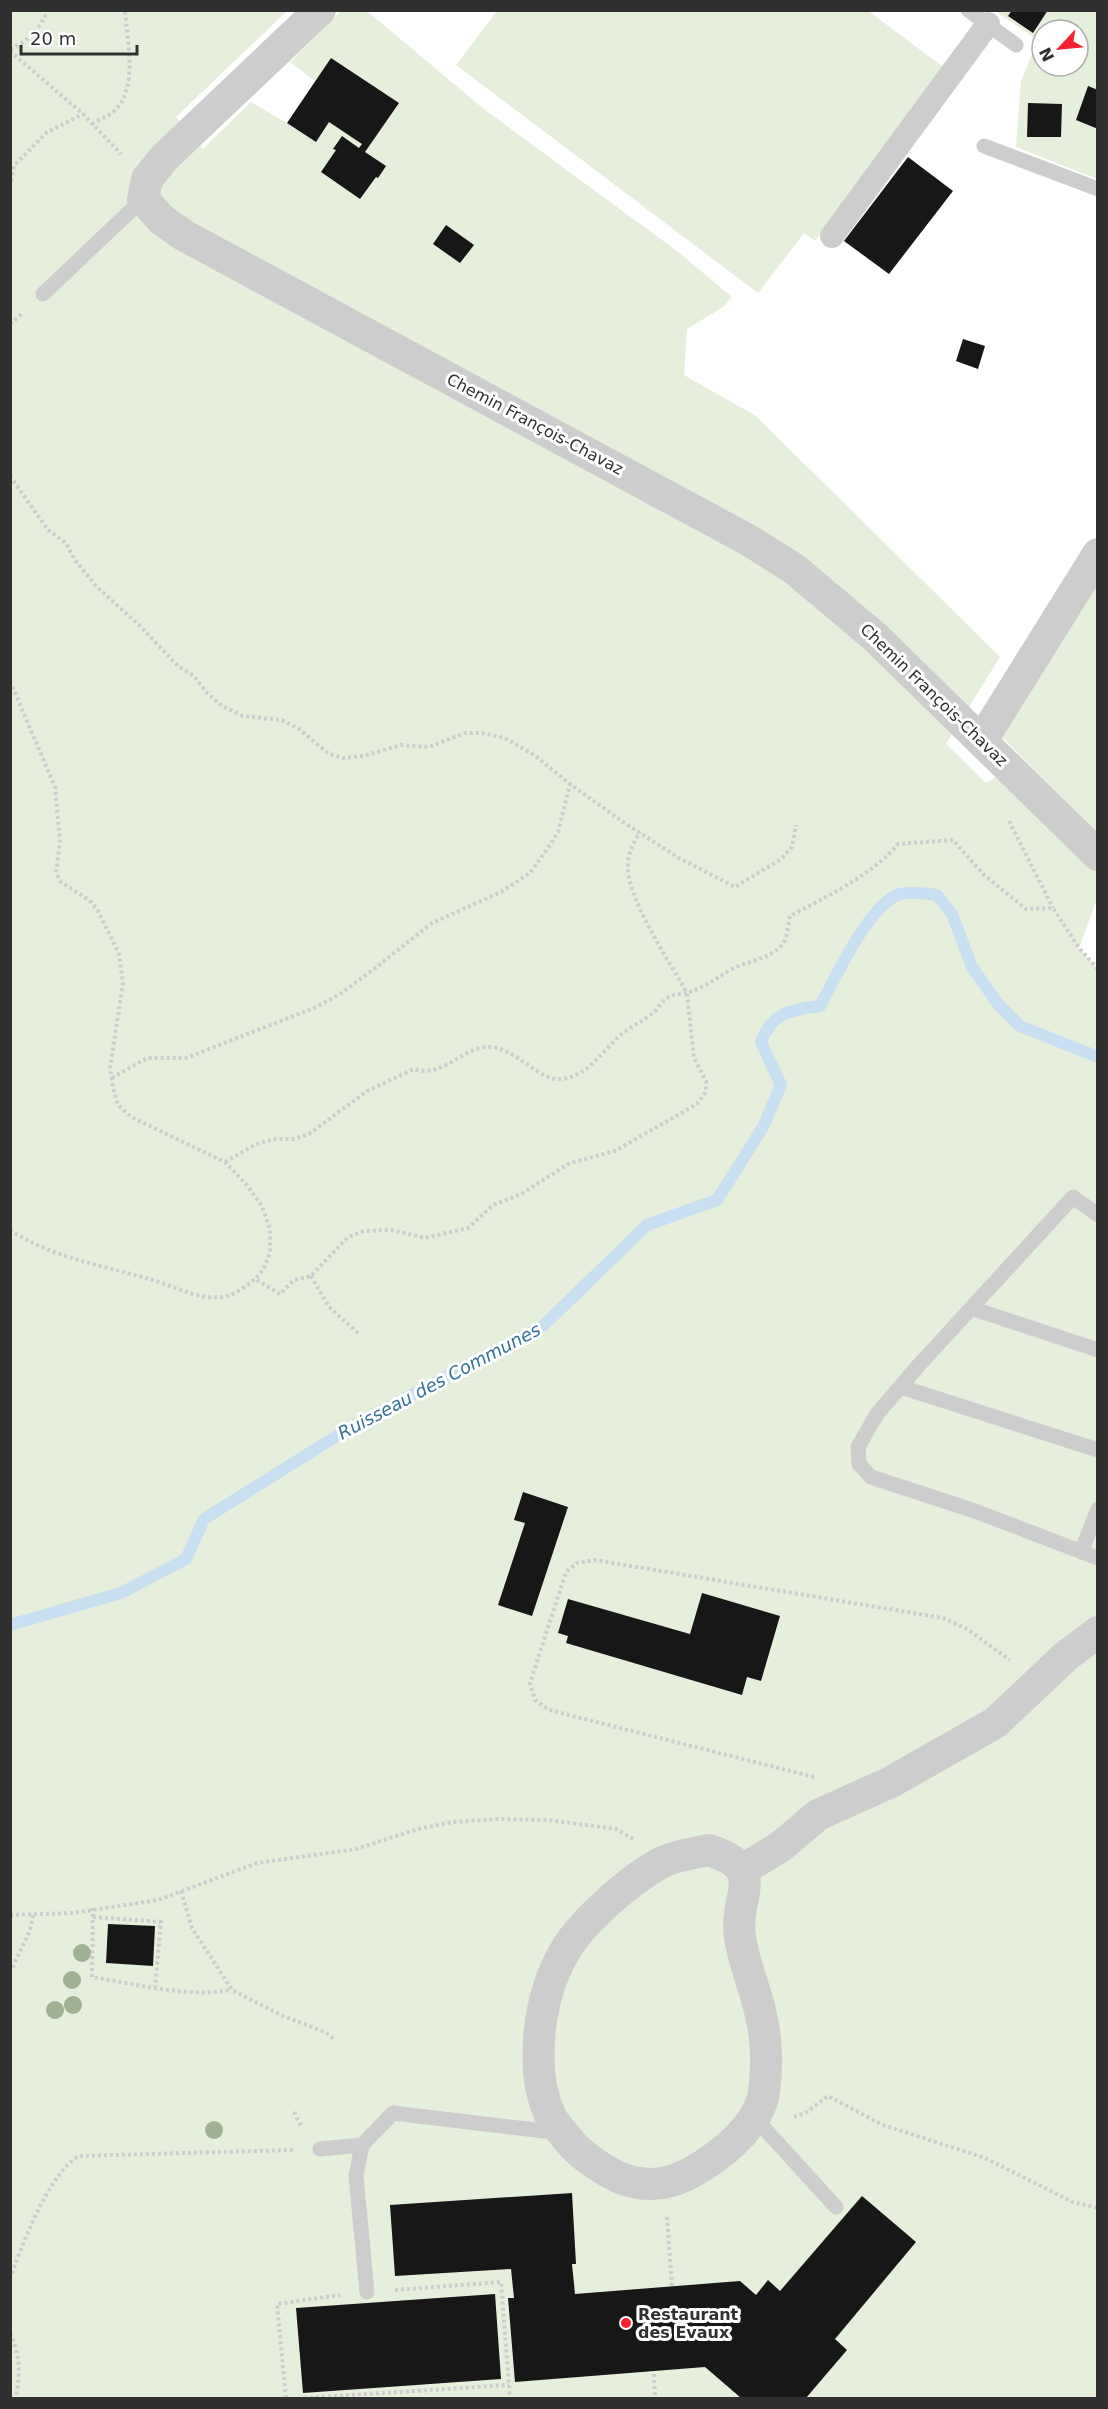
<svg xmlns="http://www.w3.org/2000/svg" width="1108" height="2409" viewBox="0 0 1108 2409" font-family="'DejaVu Sans',sans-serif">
<rect width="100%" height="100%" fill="#fff"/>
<path fill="#e6eedc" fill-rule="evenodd" d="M867,10L943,67L815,241L804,233L758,293L456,65L497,11Z
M11,11H287L176,117L203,149L251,102L287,123L315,81L290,62L341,11H367L485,110L677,251L732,297L723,307L687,329L684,375L756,416L1000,657L946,744L986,783L1001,774L1097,866V899L1079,948L1098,969L1097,2398H11Z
M995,11H1097V179L1016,147L1021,81L1038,40ZM1042,30H1078V66H1042Z
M1097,584V832L1002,737Z"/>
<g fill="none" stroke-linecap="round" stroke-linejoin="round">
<path stroke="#c7dff0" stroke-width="12" d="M10,1625L121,1593L186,1559L204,1519L351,1427L544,1325L647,1225L717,1200L763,1127L781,1085L761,1042C772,1012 791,1010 820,1006C836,977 869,904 900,894C912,891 925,894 937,895L952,914L972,967L998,1004L1020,1026L1098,1057"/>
</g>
<path fill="#171717" d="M1012,10H1048L1033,33L1008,16Z
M331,58L399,103L365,152L386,166L378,178L376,177L360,199L321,172L336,150L333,149L342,136L359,148L362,144L329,122L316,142L287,123Z
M1088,86L1098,90V129L1076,120Z
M1028,103L1062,104L1061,137H1027Z
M908,157L953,191L889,274L844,241Z
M446,225L474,245L460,263L433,244Z
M963,339L985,346L978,369L956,361Z
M523,1492L568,1507L532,1616L498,1605L525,1523L514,1520Z
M702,1593L780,1616L761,1681L747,1677L742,1695L566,1643L568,1636L558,1633L568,1599L690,1634Z
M108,1924L155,1926L153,1966L106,1963Z
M572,2193L576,2264H572L575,2294L740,2281L756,2295L768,2280L780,2291L862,2196L916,2242L835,2339L847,2350L806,2398H741L705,2367L515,2382L508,2298H514L511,2269L395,2276L390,2205Z
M495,2294L501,2379L303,2393L296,2308Z"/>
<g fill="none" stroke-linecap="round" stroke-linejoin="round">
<path stroke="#cdcdcd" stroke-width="4" stroke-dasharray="3 3" stroke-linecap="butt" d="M10,49C30,40 39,29 48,10
M10,51L83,114L121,154
M92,124C99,119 110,116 116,109C138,87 127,40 125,10
M10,187L14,166L46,133L83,114
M10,324L23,313
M10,476L48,530L66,543L75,560L97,587L137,623L178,666L194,676L207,693L222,706L243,716L282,720L299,729L329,754L343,758L363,756L401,745L429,747L465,733H482L505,738L534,755L570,784L623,822L679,858L735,887L781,859L792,847L796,825
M10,681L55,787L60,842L56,873L61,882L89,900L97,909L119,954L123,983L110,1068L113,1088L118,1105L131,1117L225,1162L246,1184L262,1206L270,1229V1253L263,1270L255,1279
M1009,821L1053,908
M112,1078L147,1058H186L314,1008L340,994L374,969L432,923L501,892L530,873L550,845L558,832L570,784
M225,1162L256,1144L276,1139H294L309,1134L367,1091L414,1069C444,1079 463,1045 491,1047C516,1049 541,1082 561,1079C590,1076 602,1050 622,1034C632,1026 643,1021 653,1013C658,1009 662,1000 669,997C673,994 681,994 687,993C670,962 624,895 628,862C629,851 634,842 640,832
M10,1230C52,1258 105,1266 153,1280C176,1287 198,1300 223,1297C235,1295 246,1286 255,1279L280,1294L294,1280L311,1276L348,1237L364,1231L392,1230L425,1238L468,1228L493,1205L521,1194L570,1163L615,1151L697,1104L706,1092V1081L694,1058L687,993C707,986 715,979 732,969C749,960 775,959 785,940C788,933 788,923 790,916C824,898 874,874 898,844L953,840L984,875L1026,909L1053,908L1079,948L1098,969
M311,1276L329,1307L358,1333
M814,1777L549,1710L535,1700L530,1683L566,1572L577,1563L595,1560L943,1618L967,1629L1010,1660
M181,1891L192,1928L232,1990L283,2016L325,2032L334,2039
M93,1908L92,1977C137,1984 186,1998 231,1990
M10,1915L73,1913L158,1900L257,1863L356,1849L418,1829L453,1822L499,1819L548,1820L616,1829L633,1839
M93,1917L161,1922L155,1987
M13,1968C19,1948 31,1937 33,1915
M294,2112L302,2128
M794,2117L807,2112L828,2096L883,2125L985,2158L1073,2202L1098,2208
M667,2217L672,2286
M10,2279C21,2247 50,2171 79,2156L293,2150
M395,2290L501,2282L510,2398
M10,2333C21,2359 20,2371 16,2398
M654,2374L655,2398
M286,2398L277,2304L340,2295
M304,2398L509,2385"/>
<path stroke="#cdcdcd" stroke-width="15" d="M968,10L1016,45
M984,146L1098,189
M43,294L143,199
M1098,1215L1073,1197L919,1365L877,1414L858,1447L859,1464L871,1477L972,1510L1098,1558
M971,1308L1098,1350
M901,1387L1098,1450
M1081,1552L1098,1509
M754,2117L836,2207
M320,2149L362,2145
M367,2292L356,2176L362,2145L393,2113L561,2133"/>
<path stroke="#cdcdcd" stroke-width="24" d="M832,236L988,24"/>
<path stroke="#cdcdcd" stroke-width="32" d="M320,10L165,157L147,179L143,199L162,220L185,236L750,541L793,568L874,636L1098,855
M982,740L1098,554
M709,1850C770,1870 733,1895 740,1937C744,1965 757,1992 762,2020C767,2043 767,2070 764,2092C761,2114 743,2134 727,2148C689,2179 652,2199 605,2170C592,2162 580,2154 570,2142C564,2134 555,2125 551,2117C528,2070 539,1994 565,1951C582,1921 634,1876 665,1861C678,1855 695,1853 709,1850Z
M742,1870L780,1847L818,1815L891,1782L995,1723L1066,1656L1098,1632"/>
</g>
<g fill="#a0b092">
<circle cx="82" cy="1953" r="9"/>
<circle cx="72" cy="1980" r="9"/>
<circle cx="73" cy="2005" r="9"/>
<circle cx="55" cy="2010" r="9"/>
<circle cx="214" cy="2130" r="9"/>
</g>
<circle fill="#f7222f" stroke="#fff" stroke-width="2" cx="626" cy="2323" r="6"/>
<g text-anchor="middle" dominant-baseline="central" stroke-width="6" stroke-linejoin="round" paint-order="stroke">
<g font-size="16" fill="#303030" stroke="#fff">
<text transform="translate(535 424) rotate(28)">Chemin François-Chavaz</text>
<text transform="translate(934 695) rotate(44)">Chemin François-Chavaz</text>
</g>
<g font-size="16" font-weight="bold" fill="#303030" stroke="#fff" text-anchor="start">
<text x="638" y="2314">Restaurant<tspan x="638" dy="18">des Evaux</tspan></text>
</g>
<g font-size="18" font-style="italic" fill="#35729b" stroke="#fff">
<text transform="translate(439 1381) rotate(-28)">Ruisseau des Communes</text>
</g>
</g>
<rect width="1108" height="2409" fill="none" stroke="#303030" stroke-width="24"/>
<g transform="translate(1060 48) rotate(244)"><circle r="28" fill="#ffffff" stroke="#acacac" stroke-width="1.5"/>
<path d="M0-4.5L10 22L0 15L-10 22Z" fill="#f7222f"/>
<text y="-9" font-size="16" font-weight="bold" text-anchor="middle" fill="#303030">N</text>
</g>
<path d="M21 45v9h116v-9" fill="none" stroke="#303030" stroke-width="3"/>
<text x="30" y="45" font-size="18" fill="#303030" stroke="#ffffff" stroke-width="4.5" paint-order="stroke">20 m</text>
</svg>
